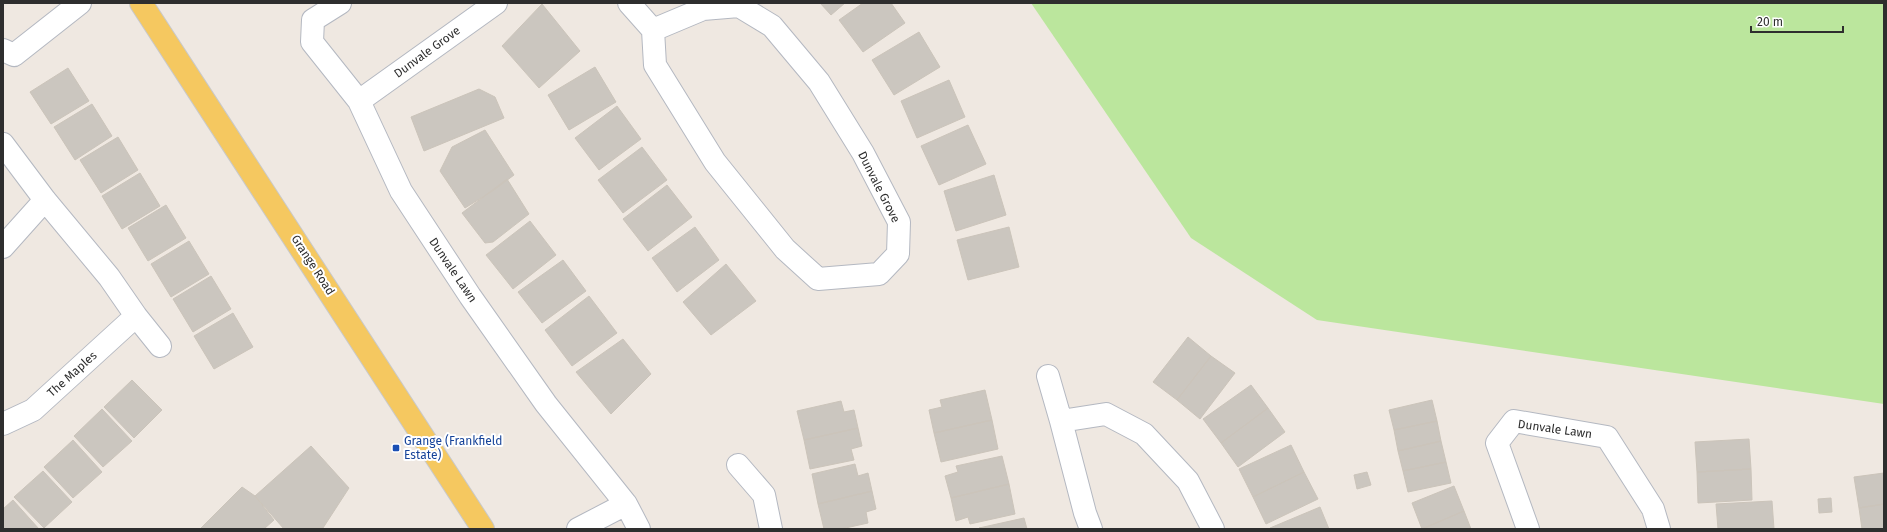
<svg xmlns="http://www.w3.org/2000/svg" width="1887" height="532" viewBox="0 0 1887 532" font-family="'Fira Sans',sans-serif">
<rect width="100%" height="100%" fill="#efe8e1"/>
<path fill="#bbe69d" d="M1031,3H1884V404L1317,320L1191,238Z"/>
<path fill="#cbc6bf" stroke="#cbc4ba" d="M820,3H845L831,15Z
M863,3H891L905,23L863,52L839,20Z
M542,4L580,51L539,88L502,46Z
M919,32L940,67L894,95L872,60Z
M595,67L616,102L569,130L548,95Z
M68,68L89,101L51,124L30,92Z
M949,80L965,117L917,138L901,101Z
M479,89L495,97L504,118L424,151L411,117Z
M92,104L112,136L75,160L54,127Z
M617,106L641,139L599,170L575,138Z
M968,125L986,164L939,185L921,146Z
M485,130L514,175L494,190L465,208L440,171L452,147Z
M118,137L138,170L101,193L80,160Z
M642,147L667,180L623,213L598,180Z
M140,173L160,206L122,229L102,196Z
M994,175L1006,215L956,231L944,191Z
M507,179L529,214L493,242L485,243L462,213Z
M667,185L692,217L648,251L623,219Z
M166,205L186,238L148,261L128,228Z
M530,221L556,255L513,289L486,255Z
M695,227L719,260L677,292L652,258Z
M1009,227L1019,267L968,280L957,240Z
M189,241L209,274L171,297L151,264Z
M563,260L586,291L542,323L518,292Z
M726,264L756,301L711,335L683,302Z
M211,276L231,309L193,332L173,299Z
M589,296L617,333L572,366L545,330Z
M233,313L253,347L214,369L194,336Z
M1188,337L1211,356L1177,400L1153,382Z
M623,339L651,374L611,414L576,372Z
M1211,356L1235,373L1200,419L1177,400Z
M132,380L162,410L134,438L104,407Z
M1251,385L1268,408L1221,443L1203,419Z
M985,390L992,420L934,433L929,410L942,407L940,400Z
M1432,400L1437,421L1394,430L1389,410Z
M841,401L844,412L854,410L858,428L804,440L797,411Z
M1268,408L1285,432L1238,467L1221,443Z
M102,409L132,441L103,467L74,436Z
M992,420L998,449L941,462L934,433Z
M1437,421L1441,441L1398,451L1394,430Z
M858,428L862,446L851,449L854,460L810,469L804,440Z
M1749,439L1751,469L1697,472L1695,442Z
M73,440L102,472L73,498L44,467Z
M1441,441L1446,462L1403,471L1398,451Z
M1291,445L1304,472L1253,497L1239,469Z
M311,446L349,488L323,528L284,529L255,496Z
M1002,456L1009,484L951,498L945,476L958,472L956,466Z
M1446,462L1451,483L1408,492L1403,471Z
M855,464L858,476L868,473L872,491L818,504L812,474Z
M1751,469L1752,500L1698,503L1697,472Z
M43,471L72,502L44,528L14,497Z
M1304,472L1318,499L1266,524L1253,497Z
M1367,472L1371,485L1357,489L1354,475Z
M1884,473V504L1859,508L1854,477Z
M1009,484L1015,514L970,524L968,517L956,521L951,498Z
M1454,486L1464,511L1422,529L1412,503Z
M242,487L255,496L274,520L264,529H200Z
M872,491L876,509L866,512L868,523L841,529H824L818,504Z
M1831,498L1832,512L1819,513L1818,499Z
M13,500L39,529H3V509Z
M1772,501L1774,529H1718L1716,504Z
M1884,504V529H1862L1859,508Z
M1320,507L1329,529H1270V528Z
M1464,511L1471,529H1422Z
M1024,518L1027,529L979,528Z"/>
<g fill="none" stroke-linecap="round" stroke-linejoin="round">
<defs>
<path id="minor" d="M340,3L313,20L312,42L359,101L401,191L470,296L546,404L626,504L639,529
M629,3L653,30L655,65L715,162L785,249L818,279L879,274L898,254L899,222L863,153L819,82L772,26L739,6L703,9L653,30
M3,50L14,55L80,3
M359,101L496,3
M3,144L45,200L109,277L136,316L160,346
M3,247L45,200
M1048,376L1061,421
M3,424L33,410L136,316
M738,465L764,495L771,529
M578,529L626,504
M1091,529L1085,513L1061,421L1106,414L1144,434L1188,481L1213,529
M1528,529L1497,443L1514,421L1607,437L1653,509L1659,529"/>
<path id="major" d="M141,3L483,529"/>
</defs>
<use href="#minor" stroke="#b4b8c1" stroke-width="24"/>
<use href="#major" stroke="#c9c9c9" stroke-width="24"/>
<use href="#minor" stroke="#fff" stroke-width="22"/>
<use href="#major" stroke="#f5c860" stroke-width="22"/>
</g>
<rect fill="#1a4fb4" stroke="#fff" stroke-width="1.5" x="392" y="444" width="8" height="8" rx="2"/>
<g text-anchor="middle" dominant-baseline="central" stroke-width="4" stroke-linejoin="round" paint-order="stroke">
<g font-size="12" fill="#2e2e2e" stroke="#fff">
<text transform="translate(427 52) rotate(-36)">Dunvale Grove</text>
<text transform="translate(879 187) rotate(63)">Dunvale Grove</text>
<text transform="translate(313 265) rotate(57)">Grange Road</text>
<text transform="translate(453 270) rotate(56)">Dunvale Lawn</text>
<text transform="translate(72 374) rotate(-42)">The Maples</text>
<text transform="translate(1555 429) rotate(8)">Dunvale Lawn</text>
</g>
<g font-size="12" fill="#164399" stroke="#fff" text-anchor="start">
<text x="404" y="441">Grange (Frankfield<tspan x="404" dy="14">Estate)</tspan></text>
</g>
</g>
<rect width="1887" height="532" fill="none" stroke="#2e2e2e" stroke-width="8"/>
<path d="M1751 26v6h92v-6" fill="none" stroke="#2e2e2e" stroke-width="2"/>
<text x="1757" y="26" font-size="12" fill="#2e2e2e" stroke="#ffffff" stroke-width="3" paint-order="stroke">20 m</text>
</svg>
